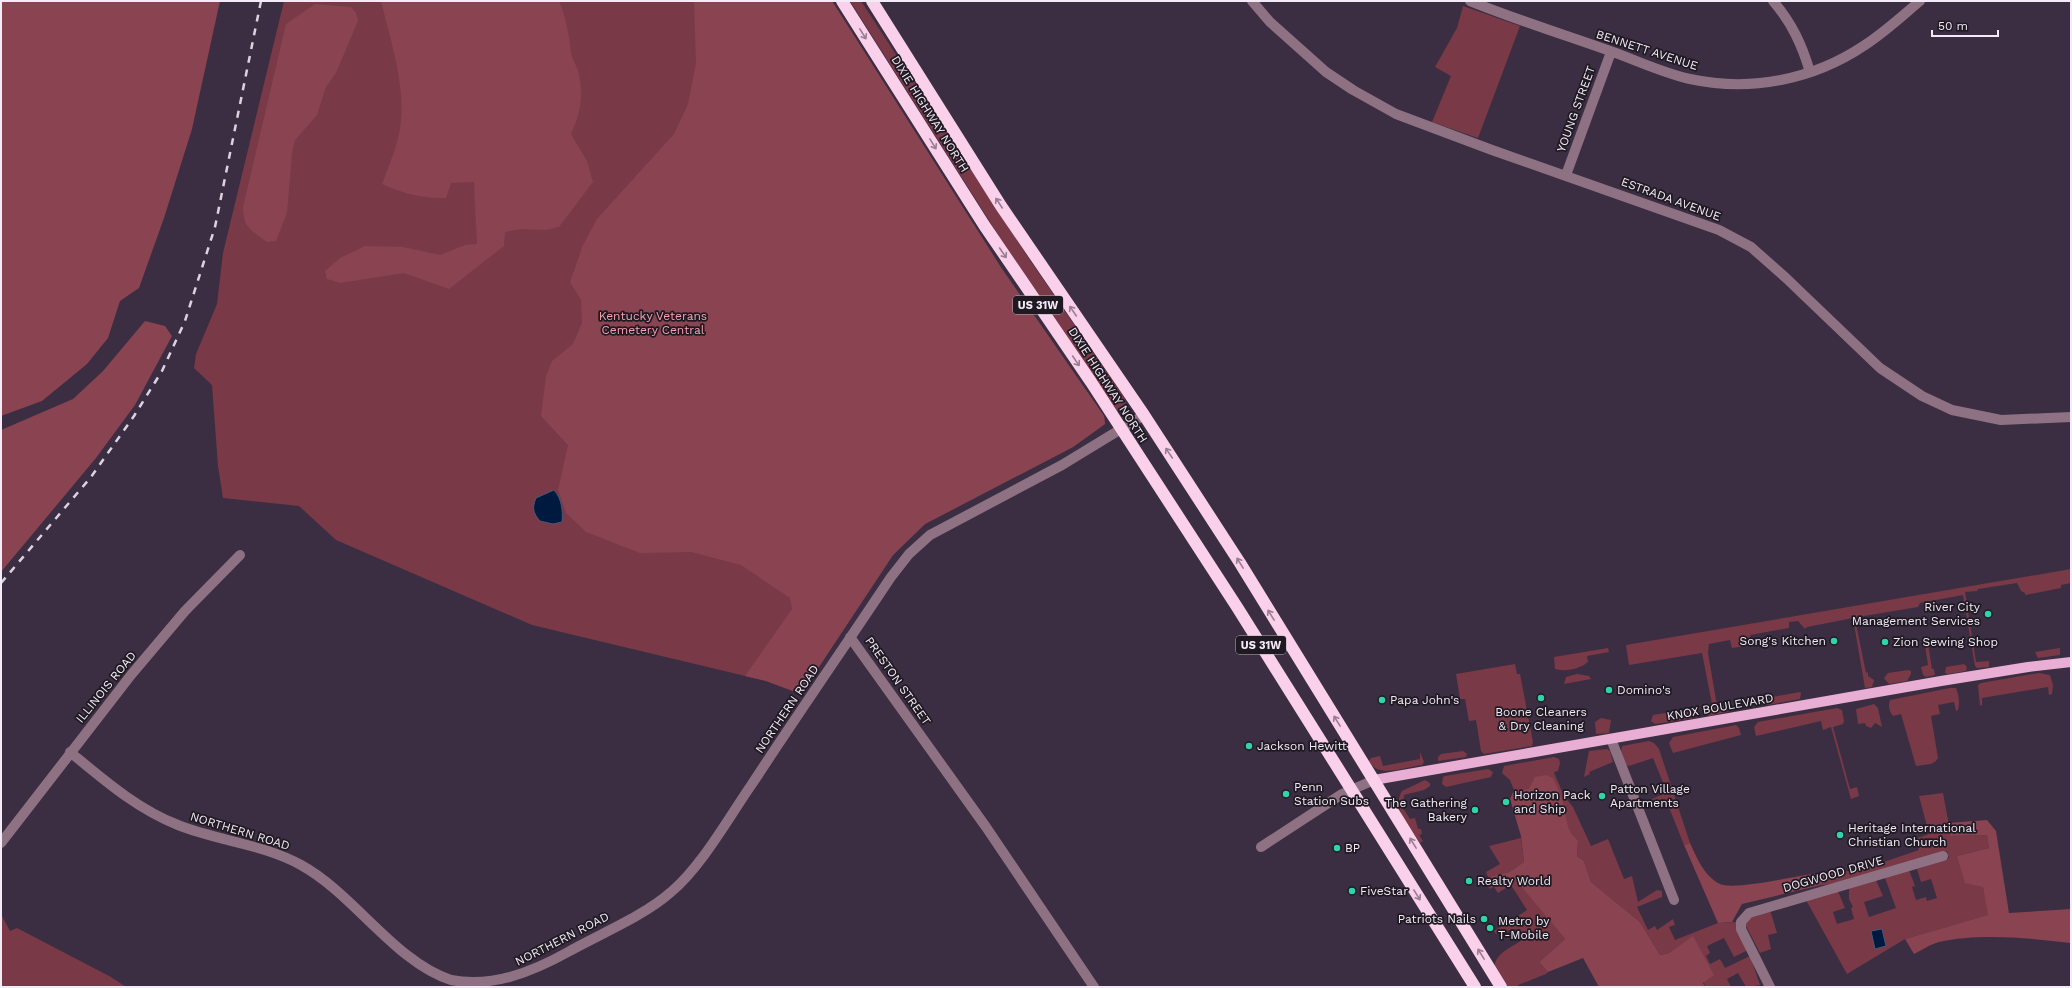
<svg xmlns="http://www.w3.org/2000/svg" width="2072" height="988" viewBox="0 0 2072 988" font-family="'Work Sans',sans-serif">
<rect width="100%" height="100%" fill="#3b2e42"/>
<path fill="#7a3946" d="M284,1H832L1002,269L1104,416L1105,424L1073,447L925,524L893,555L801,694L766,681L532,625L336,540L299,506L223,498L218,466L212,385L194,368L196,354L217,304L223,253Z
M850,1H861L1032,263L1125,399L1126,406L1122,412L1117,411L1021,271Z
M1463,6L1520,26L1478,138L1432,122L1451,76L1435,67L1457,28Z
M2071,569V583L2061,585V588L2025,595V593L2021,591L2017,583L1978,589L1977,591L1965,592L1976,662L1989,661V667L1977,668L1975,666L1963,595L1920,603L1918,607L1858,617V624H1856L1866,673L1868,672V676L1874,680L1872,687L1865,688L1853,618L1807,627L1805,629L1798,621L1789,622V628L1750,635L1752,645L1732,648L1730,640L1709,644L1708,653L1717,706H1727L1729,710L1727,712L1709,716L1706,714L1704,706L1712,704L1702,653L1629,665L1626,645Z
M1928,644L1932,669H1934L1935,675L1926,677L1923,675L1921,667L1928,665L1925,645Z
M1608,648L1609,652L1587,656L1588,662C1580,669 1566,672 1555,669L1554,657Z
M2060,648V655L2038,658L2035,652Z
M1515,664L1517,674H1520L1533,742L1532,746L1484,754L1481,751L1476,720L1469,721L1465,699H1460L1456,674Z
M1964,664L1967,667L1966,671L1948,674L1945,673L1946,667Z
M1908,670L1911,671V674L1907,681L1889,684L1884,678L1888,673Z
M2039,673L2050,675L2053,685L2052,694L2049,695L2048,687L1982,698V706L1980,705L1978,685L1981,683Z
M1577,674L1589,676L1591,679L1564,684L1566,677Z
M1950,688H1956C1959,695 1960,703 1958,710L1956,711L1954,702L1938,705L1940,714L1931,716L1938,758L1936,761L1931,764L1916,766L1901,714L1893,716C1889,711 1888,706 1890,700Z
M1800,692L1801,693L1800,699L1767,705L1763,703L1766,698Z
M1874,704L1878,708L1882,727L1875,723L1871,728L1866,726L1865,723L1858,724L1856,709Z
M1695,708L1696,711L1694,718L1655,724L1651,721L1653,715Z
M1837,708L1842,710L1844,721L1843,724L1833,727L1850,789L1857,787L1859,796L1851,799L1831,727L1823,730L1821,721L1756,736L1754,727L1758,722Z
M1601,718L1611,720L1609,733L1596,734L1595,722Z
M1736,725L1739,728L1741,735L1673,753L1669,743L1673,737Z
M1649,741L1654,743L1659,749L1690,843L1684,845L1666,800L1654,804L1652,799L1667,792L1653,758L1629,766L1625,765L1621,752L1622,746Z
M1607,749L1610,751L1613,762L1589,772L1590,774L1584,777L1589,751Z
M1463,751L1467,754L1466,757L1438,761V757L1441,754Z
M1420,752L1424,762L1422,765C1405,767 1378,779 1369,761L1371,758L1380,756L1383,766L1420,759Z
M1554,757L1559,759L1560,763L1558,771L1554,772L1555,775L1564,796L1573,807L1591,846L1608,839L1624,879L1632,876L1638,902L1657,890L1662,891V897L1637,907L1648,930L1655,926L1657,930L1673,919L1675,925L1669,927L1675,940L1718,923L1736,922L1737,928L1748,950L1734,957L1724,938L1707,946L1710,953L1706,956L1710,964L1720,959L1725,968L1750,956L1760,985L1746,987L1738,973L1727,979L1731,987H1705L1693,937L1669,953L1660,955L1640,922L1591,882L1584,861L1577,856L1578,840C1566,830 1565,816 1562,801L1529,789L1514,790L1510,780L1502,773L1504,766Z
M1488,769L1493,772L1491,777L1446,787L1442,784L1443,777L1445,776Z
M1425,780L1430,783V786L1424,790L1404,795L1403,808L1410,819L1415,818L1418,829H1421L1422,834L1419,835L1423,841L1420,843C1411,829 1391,809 1402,791Z
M1943,793L1951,836L1987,835L1989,848L1957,856L1983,887L1989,915L1905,939L1847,974L1806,900L1838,891L1845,908L1833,912L1837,924L1854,919L1851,908L1853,907L1849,899V888L1876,880L1883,896L1864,902L1869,917L1896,908L1885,878L1909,870L1915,886L1912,887L1916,900L1926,897L1927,901L1937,898L1931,879L1921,882L1917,869L1949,858L1947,851L1831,884L1817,886L1827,881L1835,873L1866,868L1919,850L1915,839L1929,834L1919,796Z
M1521,838L1524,862L1509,872L1493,876L1499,888L1516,879L1565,939L1539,962L1548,972L1546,974L1518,985L1519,987H1506L1494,968C1496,952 1511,948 1522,940L1516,929C1509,932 1503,929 1496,934L1494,931L1527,910L1511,885L1498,893L1494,887L1490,889L1488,887V877L1486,872L1500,864L1489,846Z
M1770,910L1777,933L1768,935L1771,949L1760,953L1745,924L1747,919Z
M1,914L10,931L17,928L111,977L126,987H1Z"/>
<path fill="#894351" d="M1,1H220L192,129L164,218L139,288L120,301L108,338L87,364L42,401L1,416Z
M381,1H559C566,18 569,34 571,52C572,60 578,67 579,75C584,97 580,114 571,134L587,161L593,182L559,227L546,230L522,229L505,232L504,246L449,289L404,273L340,283L327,279L325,271L340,258L365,246L403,247L440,255L465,245L477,244L474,182L451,183L446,198C423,199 402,193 382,184C388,168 395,152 399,134C408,91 391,43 381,1Z
M694,1H832L1002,269L1104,416L1105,424L1073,447L925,524L893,555L801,694L766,681L745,676L792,609L790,598L741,565L691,552L640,553L586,532L566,513L558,490L568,445L541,416L546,376L552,361L573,344L582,323L581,300L570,282L583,245L597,219L674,134L688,104L696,63Z
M315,4L351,7L356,13L358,21L336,73L326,87L317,115L295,140L292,153L287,213L276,241L267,242C252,231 243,228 243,207L286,24Z
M145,321L165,326L172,336L135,405L96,458L1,572V430L73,399L103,371Z
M1546,775L1553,778C1557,786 1560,794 1563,802C1566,816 1566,830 1578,840L1577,856L1584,861L1591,882L1640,922L1660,955L1669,953L1693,936L1714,975L1703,983L1705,987H1599L1583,958L1548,972L1539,962L1565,939L1516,880L1499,888L1490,884L1492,876L1509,872L1524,862L1521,836L1510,799L1514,790L1529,789L1535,777Z
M1987,820L1996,831L2009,913L2071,909V943C2030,938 1979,933 1939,942C1931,944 1922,950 1914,954L1905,939L1988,915L1983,887L1965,883L1957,856L1989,848L1987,835L1950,836L1948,823Z
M1690,843C1697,858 1704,876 1720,884C1732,890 1789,878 1805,875C1815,873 1825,874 1835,873L1827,881L1817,886L1742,904L1732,922L1718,923L1684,845Z"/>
<path fill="#001a3f" stroke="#495976" d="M554,490C562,499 563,511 562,522L553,524L540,521C533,513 532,508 536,498Z
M1882,929L1886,946L1875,949L1871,931Z"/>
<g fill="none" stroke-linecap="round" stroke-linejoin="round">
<path stroke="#8e7283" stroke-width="10" d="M1252,1L1270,22L1326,72L1353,90L1396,114L1492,150L1719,230L1751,247L1786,278L1880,368L1922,396L1952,410L2001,420L2071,417
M1470,1C1517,20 1565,35 1613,52C1638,61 1663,73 1690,79C1751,92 1813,80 1865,45C1885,32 1902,16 1920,1
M1773,1C1792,23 1802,45 1810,72
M1566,175L1611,52
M850,637L986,827L1094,987
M1611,739L1674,900
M70,752C104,780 137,809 178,825C218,841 263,844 301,865C354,894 395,962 451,980C492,988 532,972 568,952C600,934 644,916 671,892C702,866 729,817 752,784C798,714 845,646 891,577L909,554L930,535L1062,465L1144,415
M1,843L131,675L185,611L240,555
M1261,847L1342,794L1374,780
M1770,987L1741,929V922L1749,913L1943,856"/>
<path stroke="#e8aed3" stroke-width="10" d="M1374,780L1941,681L2028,667L2071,662"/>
<path stroke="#fad0ea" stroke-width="12" d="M842,1L984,225L1091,382L1237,607L1475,987
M872,1L1001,206L1144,415L1240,563L1501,987"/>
<path stroke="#dcd3e1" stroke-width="2.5" stroke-dasharray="7 7" stroke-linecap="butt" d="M1,583L91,477L134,416L162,371L185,321L215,227L261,1"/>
</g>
<defs><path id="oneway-shaft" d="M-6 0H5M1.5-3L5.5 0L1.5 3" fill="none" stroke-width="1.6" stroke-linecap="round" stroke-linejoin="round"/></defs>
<g stroke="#977e90">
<use href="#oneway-shaft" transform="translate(863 34) rotate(58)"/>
<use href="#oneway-shaft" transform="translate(933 144) rotate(58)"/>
<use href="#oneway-shaft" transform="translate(999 203) rotate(-123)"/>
<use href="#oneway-shaft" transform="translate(1003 253) rotate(56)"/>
<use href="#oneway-shaft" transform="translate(1073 311) rotate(-124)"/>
<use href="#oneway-shaft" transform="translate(1076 361) rotate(56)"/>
<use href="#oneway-shaft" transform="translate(1169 453) rotate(-124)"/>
<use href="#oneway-shaft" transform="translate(1240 563) rotate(-122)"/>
<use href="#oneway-shaft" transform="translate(1271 615) rotate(-122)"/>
<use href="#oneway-shaft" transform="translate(1337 721) rotate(-122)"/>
<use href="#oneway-shaft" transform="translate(1413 843) rotate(-122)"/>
<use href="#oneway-shaft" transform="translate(1417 895) rotate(58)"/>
<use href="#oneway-shaft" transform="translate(1481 954) rotate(-122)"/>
</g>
<g fill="#2fd4aa" stroke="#1f1922" stroke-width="1.5">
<circle cx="1988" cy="614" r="4"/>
<circle cx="1834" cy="641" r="4"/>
<circle cx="1885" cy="642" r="4"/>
<circle cx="1609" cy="690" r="4"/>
<circle cx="1541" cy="698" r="4"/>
<circle cx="1382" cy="700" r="4"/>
<circle cx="1249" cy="746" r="4"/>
<circle cx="1286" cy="794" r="4"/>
<circle cx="1602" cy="796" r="4"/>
<circle cx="1506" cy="802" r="4"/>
<circle cx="1475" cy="810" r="4"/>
<circle cx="1840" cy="835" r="4"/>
<circle cx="1337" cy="848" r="4"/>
<circle cx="1469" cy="881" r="4"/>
<circle cx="1352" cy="891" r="4"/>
<circle cx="1484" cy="919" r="4"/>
<circle cx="1490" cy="928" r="4"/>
</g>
<g text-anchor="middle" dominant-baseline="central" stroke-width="3.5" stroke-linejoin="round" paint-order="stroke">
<g fill="#1f1922" stroke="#b3acb8" stroke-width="1">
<rect x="1013" y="296" width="50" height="18" rx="3"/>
<rect x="1236" y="636" width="50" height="18" rx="3"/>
</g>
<g font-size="11" font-weight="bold" fill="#f3ebf8">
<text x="1038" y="305">US 31W</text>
<text x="1261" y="645">US 31W</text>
</g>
<g font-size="12" fill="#f3ebf8" stroke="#1f1922">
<text transform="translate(1647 50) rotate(18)">BENNETT AVENUE</text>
<text transform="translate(1576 109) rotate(-70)">YOUNG STREET</text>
<text transform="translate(930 114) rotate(58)">DIXIE HIGHWAY NORTH</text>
<text transform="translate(1671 199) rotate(20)">ESTRADA AVENUE</text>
<text transform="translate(1108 385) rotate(57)">DIXIE HIGHWAY NORTH</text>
<text transform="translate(898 681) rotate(55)">PRESTON STREET</text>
<text transform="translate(106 687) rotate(-51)">ILLINOIS ROAD</text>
<text transform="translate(1720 707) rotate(-10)">KNOX BOULEVARD</text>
<text transform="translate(787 709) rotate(-56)">NORTHERN ROAD</text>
<text transform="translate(240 831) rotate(17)">NORTHERN ROAD</text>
<text transform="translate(1833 874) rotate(-16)">DOGWOOD DRIVE</text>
<text transform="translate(562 939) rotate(-27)">NORTHERN ROAD</text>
</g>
<g font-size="12" fill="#f7a2b0" stroke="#1f1922">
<text x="653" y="316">Kentucky Veterans<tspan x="653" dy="14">Cemetery Central</tspan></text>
</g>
<g font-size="12" fill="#f3ebf8" stroke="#1f1922" text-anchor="start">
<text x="1980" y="607" text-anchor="end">River City<tspan x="1980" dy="14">Management Services</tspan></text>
<text x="1826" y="641" text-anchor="end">Song's Kitchen</text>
<text x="1893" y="642">Zion Sewing Shop</text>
<text x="1617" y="690">Domino's</text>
<text x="1390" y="700">Papa John's</text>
<text x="1541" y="712" text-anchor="middle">Boone Cleaners<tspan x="1541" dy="14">&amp; Dry Cleaning</tspan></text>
<text x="1257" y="746">Jackson Hewitt</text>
<text x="1294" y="787">Penn<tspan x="1294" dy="14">Station Subs</tspan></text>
<text x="1610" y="789">Patton Village<tspan x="1610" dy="14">Apartments</tspan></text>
<text x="1514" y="795">Horizon Pack<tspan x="1514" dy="14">and Ship</tspan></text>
<text x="1467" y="803" text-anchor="end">The Gathering<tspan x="1467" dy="14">Bakery</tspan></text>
<text x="1848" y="828">Heritage International<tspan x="1848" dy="14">Christian Church</tspan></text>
<text x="1345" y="848">BP</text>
<text x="1477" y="881">Realty World</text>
<text x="1360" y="891">FiveStar</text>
<text x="1476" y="919" text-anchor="end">Patriots Nails</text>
<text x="1498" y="921">Metro by<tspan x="1498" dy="14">T-Mobile</tspan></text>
</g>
</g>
<rect width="2072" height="988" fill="none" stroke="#f3ebf8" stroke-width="4"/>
<path d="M1932 30v6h66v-6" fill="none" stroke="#f3ebf8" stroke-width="2"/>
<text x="1938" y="30" font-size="12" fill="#f3ebf8" stroke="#1f1922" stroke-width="3" paint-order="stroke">50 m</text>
</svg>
